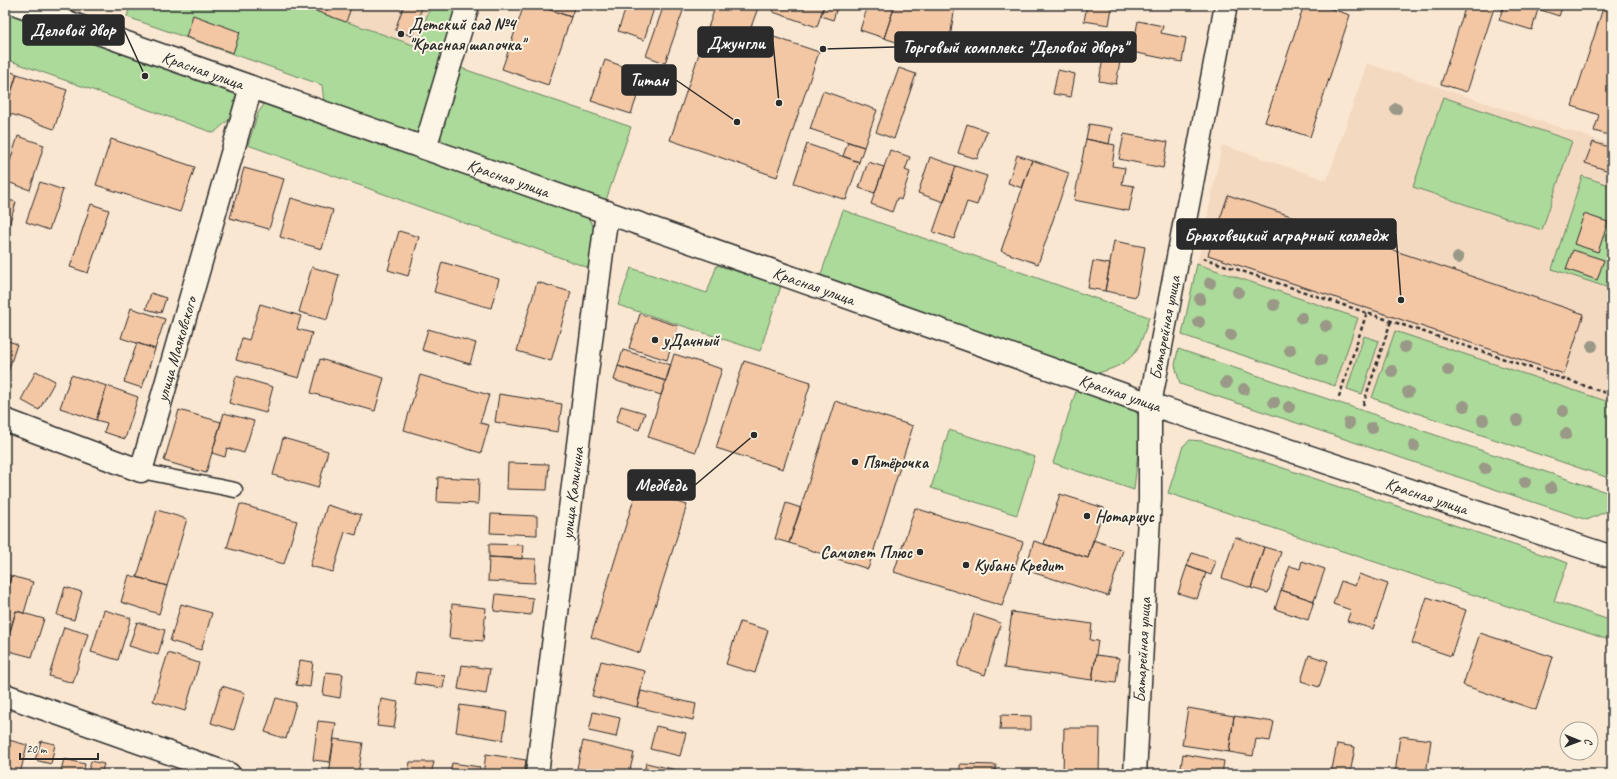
<svg xmlns="http://www.w3.org/2000/svg" width="1617" height="779" viewBox="0 0 1617 779" font-family="Caveat,sans-serif">
<rect width="100%" height="100%" fill="#fae7d2"/>
<filter id="ink" filterUnits="userSpaceOnUse"><feTurbulence type="fractalNoise" baseFrequency=".025" numOctaves="2"/><feDisplacementMap in="SourceGraphic" scale="8" xChannelSelector="R" yChannelSelector="G"/><feConvolveMatrix kernelMatrix="1 2 1 2 8 2 1 2 1" color-interpolation-filters="sRGB"/></filter>
<g filter="url(#ink)">
<path fill="#f4d9c1" d="M299,5H431L416,46Z
M1367,63L1612,145V479L1182,335L1222,145L1327,180Z"/>
<path fill="#abda9a" stroke="#6b8262" d="M130,5H299L416,46L431,5H460L420,136L324,103L322,85L127,17Z
M5,11L240,94L234,115L214,133L5,59Z
M461,68L631,127L605,203L444,145L440,135Z
M1443,97L1572,141L1542,230L1413,187Z
M265,103L588,218L595,228L589,268L248,145L258,113Z
M1582,176L1612,186V289L1552,269Z
M843,210L1149,317C1139,352 1134,363 1098,373L820,277Z
M1197,264L1358,318L1335,386L1182,335Z
M717,265L781,286L760,351L618,305L631,268L707,293Z
M1395,331L1612,403V479L1372,398Z
M1364,336L1379,341L1362,394L1347,389Z
M1178,349L1612,494V509L1587,520L1180,384L1175,365Z
M1077,388L1133,408L1138,415L1141,424L1134,490L1053,463Z
M949,430L1035,457L1017,515L931,488Z
M1190,440L1202,441L1568,563L1554,601L1612,621V641L1168,493L1183,446Z"/>
<path fill="#f4c7a4" stroke="#2b2b2b" d="M299,5H352L346,22Z
M404,5H423L412,36L395,30Z
M524,5H536L571,17L548,85L502,69Z
M543,5H575L571,17L542,7Z
M627,5H655L644,40L618,31Z
M664,5H685L665,63L646,56Z
M716,5H759L742,52L704,39Z
M775,5H824L817,27L773,12Z
M824,5H838L833,20L821,16Z
M868,5H895L884,38L860,30Z
M895,5H955L947,59L884,38Z
M1087,5L1112,7L1109,25L1084,21Z
M1304,5H1320L1350,15L1310,137L1265,122Z
M1466,5H1495L1467,92L1441,84Z
M1504,5H1563L1559,16L1538,9L1532,30L1499,20Z
M1604,5H1612V136L1594,131L1599,115L1572,106Z
M193,15L240,32L233,53L186,37Z
M1138,21L1163,26L1161,33L1186,38L1182,62L1132,52Z
M750,29L819,52L777,177L670,140L704,39L742,52Z
M1109,31L1128,35L1124,57L1105,53Z
M1103,58L1120,61L1116,84L1099,81Z
M605,60L645,74L631,114L591,101Z
M899,68L916,74L894,139L876,132Z
M5,70L17,74L5,111Z
M1058,70L1075,74L1071,97L1053,94Z
M17,74L67,90L54,129L5,112Z
M823,91L877,110L864,147L810,129Z
M967,124L987,131L977,159L958,153Z
M1089,124L1112,128L1109,144L1086,139Z
M1124,134L1168,142L1163,168L1119,159Z
M18,136L44,145L30,190L5,181V177Z
M111,139L195,167L180,212L96,185Z
M1086,139L1115,145L1112,166L1125,168L1122,184L1134,186L1129,211L1074,200Z
M848,142L864,147L859,162L843,156Z
M1593,142L1612,148V172L1585,163Z
M807,144L859,162L846,200L794,183Z
M890,150L910,157L905,170L910,172L901,200L897,198L892,212L871,204Z
M1017,155L1032,160L1022,188L1008,183Z
M930,157L956,166L944,202L918,193Z
M1032,160L1069,173L1038,264L1001,251Z
M868,162L884,167L875,193L859,188Z
M956,166L987,176L977,205L967,202L954,239L933,232Z
M244,168L284,179L269,229L230,218Z
M40,182L63,190L49,230L26,222Z
M1228,195L1584,314L1564,374L1208,255Z
M291,198L333,210L322,249L280,237Z
M5,199L16,202L8,229L5,228Z
M91,204L109,210L88,273L70,267Z
M1584,214L1608,222L1598,252L1574,244Z
M399,231L419,237L408,276L388,270Z
M1114,241L1145,247L1136,297L1105,291Z
M1573,250L1604,260L1597,280L1566,269Z
M1093,261L1110,264L1105,291L1088,288Z
M442,262L499,279L491,308L434,292Z
M312,267L339,275L327,320L299,312Z
M537,282L571,292L551,361L517,351Z
M151,293L166,298L161,313L146,309Z
M260,304L301,316L297,329L312,333L299,378L236,360L242,338L249,340Z
M131,308L165,319L155,349L121,338Z
M640,314L678,326L667,360L629,348Z
M428,329L476,343L470,364L422,350Z
M5,340L17,344L5,381Z
M137,343L155,349L142,388L124,382Z
M623,350L671,365L666,381L618,366Z
M674,354L722,369L696,452L648,437Z
M320,359L384,378L375,411L311,393Z
M744,361L811,382L783,469L716,448Z
M618,366L666,381L661,395L614,380Z
M36,371L55,381L39,410L21,400Z
M71,375L107,386L96,420L60,408Z
M420,375L489,395L480,423L489,425L481,453L404,430Z
M236,376L273,387L266,413L229,403Z
M107,386L138,397L125,439L104,432L107,423L96,420Z
M499,394L562,404L558,432L495,422Z
M835,401L913,426L868,569L789,543Z
M621,406L645,413L639,430L616,422Z
M179,410L221,422L206,473L164,461Z
M224,413L254,421L244,453L227,448L225,457L212,453Z
M283,438L328,451L318,488L273,475Z
M508,463L549,464L547,490L507,489Z
M438,477L479,479L478,504L437,502Z
M637,489L687,505L640,653L591,637Z
M1060,494L1104,508L1088,558L1044,544Z
M786,503L801,508L789,543L775,539Z
M240,504L297,521L284,564L227,548Z
M327,505L361,515L356,535L345,532L333,572L310,566Z
M915,508L1023,542L1002,606L894,572Z
M157,510L187,519L167,586L137,577Z
M491,514L537,516V535L490,533Z
M1235,537L1264,547L1251,588L1222,578Z
M1093,540L1123,550L1108,596L1025,570L1034,541L1088,558Z
M489,544L523,545L522,559L489,557Z
M1264,547L1281,552L1268,593L1251,588Z
M1192,553L1216,561L1211,575L1187,566Z
M489,557L536,559L535,583L488,581Z
M1302,561L1325,569L1314,601L1281,590L1290,566L1300,569Z
M1187,566L1206,573L1197,599L1178,593Z
M5,574L11,576L5,596Z
M1359,574L1388,584L1373,629L1347,621L1351,610L1333,604L1341,581L1355,586Z
M129,575L167,586L159,614L121,602Z
M11,576L33,582L24,613L16,611L8,636L5,635V596Z
M65,587L82,592L74,620L57,615Z
M1281,590L1314,601L1308,620L1275,609Z
M496,594L533,598L531,615L494,611Z
M1427,597L1466,610L1451,656L1412,643Z
M181,604L212,613L201,650L170,641Z
M452,604L486,608L483,641L449,638Z
M104,610L131,618L118,660L91,652Z
M16,611L44,619L32,657L5,650Z
M1012,612L1092,624L1090,640L1098,641L1092,680L1004,668Z
M974,614L1001,623L985,675L958,666Z
M137,622L165,630L158,655L129,646Z
M740,622L768,630L755,673L726,664Z
M64,627L88,634L73,683L49,676Z
M1480,633L1553,657L1536,710L1463,685Z
M168,653L199,663L185,711L153,701Z
M1096,655L1119,658L1116,683L1092,680Z
M1309,655L1328,661L1319,687L1301,681Z
M300,660L313,662L310,687L296,685Z
M601,661L645,671L637,707L592,696Z
M462,665L490,669L486,694L458,689Z
M326,672L343,674L340,698L323,695Z
M416,672L445,676L443,688L414,684Z
M222,686L245,693L234,730L211,723Z
M641,691L696,704L693,720L637,707Z
M276,698L296,703L286,739L265,732Z
M381,699L398,702L394,728L377,726Z
M460,705L507,712L503,740L456,732Z
M1188,708L1234,716L1229,752L1182,745Z
M593,712L620,718L616,737L589,731Z
M1001,715L1031,716V730H1000Z
M1234,716L1274,722L1270,741L1256,739L1253,756L1229,752Z
M318,721L336,723L330,762L313,760Z
M656,726L686,733L680,756L650,749Z
M1064,728H1100L1099,774H1063Z
M1400,736L1431,740L1426,774H1395Z
M5,739L27,745L20,774H5Z
M334,739L363,743L358,774H329Z
M41,741L55,744L51,764L35,760Z
M583,741L634,753L629,774H601L577,768Z
M1337,744L1355,747L1350,774H1331Z
M486,754L526,760L524,774H483Z
M1183,754L1224,761L1222,774H1180Z
M64,759L85,764L83,774H60Z
M91,761L104,764L101,774H88Z
M410,762H434L431,774H408Z
M452,763L480,767L479,774H450Z
M646,763L681,771L680,774H644Z
M960,764L996,765L995,774H960Z"/>
<g fill="none" stroke-linecap="round" stroke-linejoin="round">
<defs>
<path id="lane" d="M141,471L235,490"/>
<g id="street">
<path d="M425,148L468,5"/>
<path id="s1" d="M5,420L141,471L251,87"/>
<path d="M5,695L229,774"/>
<path id="s2" d="M537,774L607,212"/>
<path id="s3" d="M1135,774L1150,499V404L1612,557"/>
</g>
<g id="secondary">
<path id="s4" d="M19,5L1150,404L1226,5"/>
</g>
</defs>
<use href="#lane" stroke="#2b2b2b" stroke-width="17"/>
<use href="#street" stroke="#2b2b2b" stroke-width="25"/>
<use href="#secondary" stroke="#2b2b2b" stroke-width="25"/>
<path stroke="#2b2b2b" stroke-width="2.5" stroke-dasharray="4 3" stroke-linecap="butt" d="M1203,258L1612,395
M1339,397L1367,312
M1363,405L1391,321"/>
<use href="#lane" stroke="#fcf5e5" stroke-width="14"/>
<use href="#street" stroke="#fcf5e5" stroke-width="22"/>
<use href="#secondary" stroke="#fcf5e5" stroke-width="22"/>
</g>
<g fill="#9a9886">
<circle cx="1396" cy="109" r="6"/>
<circle cx="1458" cy="258" r="6"/>
<circle cx="1210" cy="283" r="6"/>
<circle cx="1238" cy="292" r="6"/>
<circle cx="1200" cy="299" r="6"/>
<circle cx="1274" cy="305" r="6"/>
<circle cx="1302" cy="318" r="6"/>
<circle cx="1199" cy="322" r="6"/>
<circle cx="1326" cy="326" r="6"/>
<circle cx="1231" cy="335" r="6"/>
<circle cx="1592" cy="346" r="6"/>
<circle cx="1405" cy="347" r="6"/>
<circle cx="1290" cy="350" r="6"/>
<circle cx="1321" cy="360" r="6"/>
<circle cx="1448" cy="370" r="6"/>
<circle cx="1392" cy="371" r="6"/>
<circle cx="1226" cy="383" r="6"/>
<circle cx="1244" cy="389" r="6"/>
<circle cx="1408" cy="392" r="6"/>
<circle cx="1274" cy="402" r="6"/>
<circle cx="1464" cy="406" r="6"/>
<circle cx="1289" cy="407" r="6"/>
<circle cx="1563" cy="411" r="6"/>
<circle cx="1483" cy="420" r="6"/>
<circle cx="1517" cy="420" r="6"/>
<circle cx="1349" cy="423" r="6"/>
<circle cx="1372" cy="428" r="6"/>
<circle cx="1566" cy="434" r="6"/>
<circle cx="1414" cy="446" r="6"/>
<circle cx="1485" cy="468" r="6"/>
<circle cx="1525" cy="482" r="6"/>
<circle cx="1551" cy="488" r="6"/>
</g>
</g>
<g fill="#2b2b2b" stroke="#fcf5e5" stroke-width="1.5">
<circle cx="401" cy="34" r="4"/>
<circle cx="655" cy="340" r="4"/>
<circle cx="855" cy="462" r="4"/>
<circle cx="1087" cy="516" r="4"/>
<circle cx="920" cy="552" r="4"/>
<circle cx="966" cy="565" r="4"/>
</g>
<g text-anchor="middle" dominant-baseline="central" stroke-width="4" stroke-linejoin="round" paint-order="stroke">
<g font-size="17" font-weight="bold" fill="#2b2b2b" stroke="#fcf5e5" text-anchor="start">
<text x="409" y="24">Детский сад №4<tspan x="409" dy="20">"Красная шапочка"</tspan></text>
<text x="663" y="340">уДачный</text>
<text x="863" y="462">Пятёрочка</text>
<text x="1095" y="516">Нотариус</text>
<text x="912" y="552" text-anchor="end">Самолет Плюс</text>
<text x="974" y="565">Кубань Кредит</text>
</g>
<g font-size="17" fill="#2b2b2b" stroke="#fcf5e5">
<text stroke="none"><textPath href="#s4" startOffset="195">Красная улица</textPath></text>
<text stroke="none"><textPath href="#s4" startOffset="519">Красная улица</textPath></text>
<text stroke="none"><textPath href="#s4" startOffset="843">Красная улица</textPath></text>
<text stroke="none"><textPath href="#s4" startOffset="1277">Батарейная улица</textPath></text>
<text stroke="none"><textPath href="#s1" startOffset="272">улица Маяковского</textPath></text>
<text transform="translate(1120 393) rotate(19)">Красная улица</text>
<text stroke="none"><textPath href="#s2" startOffset="283">улица Калинина</textPath></text>
<text stroke="none"><textPath href="#s3" startOffset="662">Красная улица</textPath></text>
<text stroke="none"><textPath href="#s3" startOffset="124">Батарейная улица</textPath></text>
</g>
</g>
<path fill="none" stroke="#2b2b2b" stroke-width="1.5" d="M145 76L124 30M779 103L773 42M823 49L895 47M737 122L676 80M1401 300L1396 234M754 435L695 485"/>
<g fill="#2b2b2b" stroke="#fcf5e5" stroke-width="1.5">
<circle cx="145" cy="76" r="4"/>
<circle cx="779" cy="103" r="4"/>
<circle cx="823" cy="49" r="4"/>
<circle cx="737" cy="122" r="4"/>
<circle cx="1401" cy="300" r="4"/>
<circle cx="754" cy="435" r="4"/>
</g>
<g fill="#2b2b2b" stroke="#2b2b2b" stroke-width="1.5">
<rect x="23" y="15" width="101" height="30" rx="4"/>
<rect x="698" y="27" width="75" height="30" rx="4"/>
<rect x="895" y="32" width="241" height="30" rx="4"/>
<rect x="622" y="65" width="54" height="30" rx="4"/>
<rect x="1177" y="219" width="219" height="30" rx="4"/>
<rect x="628" y="470" width="67" height="30" rx="4"/>
</g>
<g font-size="18" text-anchor="middle" font-weight="bold" fill="#fff">
<text x="73" y="36">Деловой двор</text>
<text x="736" y="49">Джунгли</text>
<text x="1015" y="53">Торговый комплекс "Деловой дворъ"</text>
<text x="649" y="86">Титан</text>
<text x="1286" y="241">Брюховецкий аграрный колледж</text>
<text x="661" y="491">Медведь</text>
</g>
<rect width="1617" height="779" fill="none" stroke="#fcf5e5" stroke-width="20"/>
<rect x="10" y="10" width="1597" height="759" fill="none" stroke="#2b2b2b" stroke-width="1.5" filter="url(#ink)"/>
<g transform="translate(1579 741) rotate(91)"><circle r="19" fill="#fcf5e5" stroke="#a8a49b"/>
<path d="M0-3L7 15L0 10L-7 15Z" fill="#2b2b2b"/>
<text y="-6" font-size="11" font-weight="bold" text-anchor="middle" fill="#2b2b2b">С</text>
</g>
<path d="M20 753v6h78v-6" fill="none" stroke="#2b2b2b" stroke-width="2"/>
<text x="26" y="753" font-size="12" fill="#2b2b2b" stroke="#fcf5e5" stroke-width="3" paint-order="stroke">20 m</text>
</svg>
